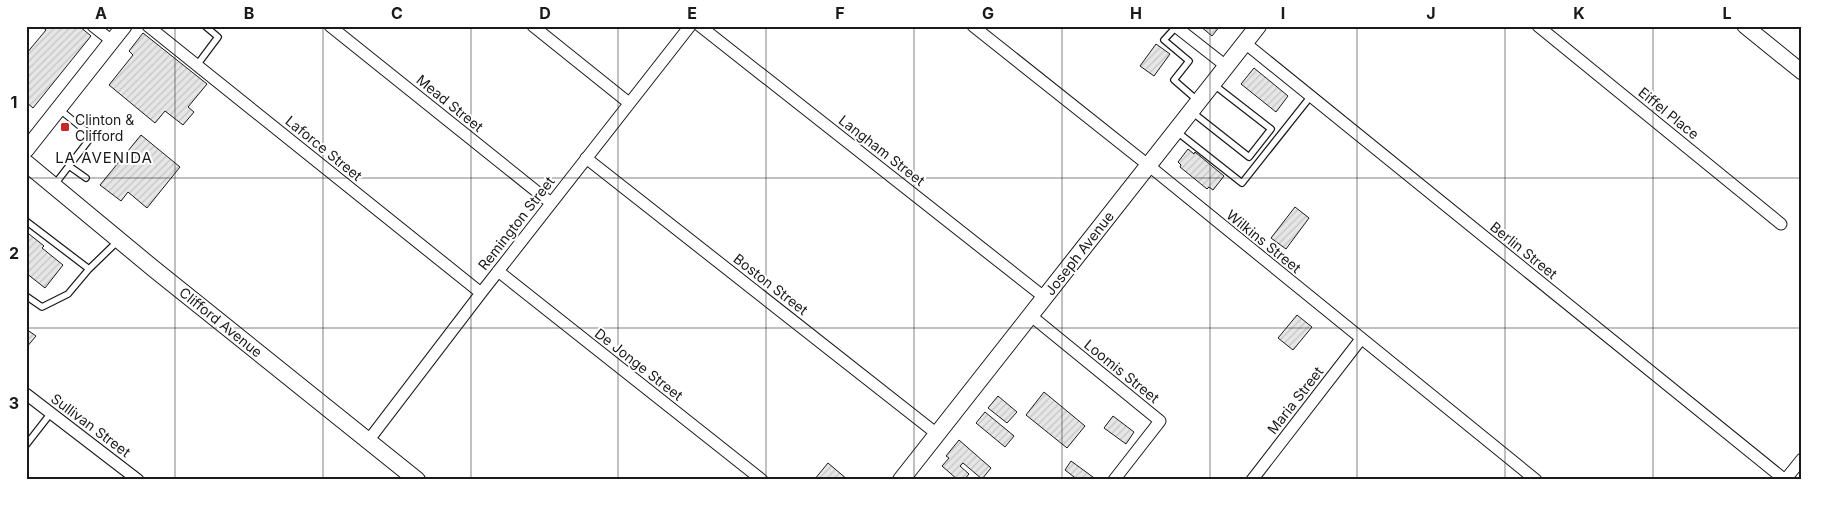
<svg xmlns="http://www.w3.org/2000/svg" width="1828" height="506" viewBox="0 0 1828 506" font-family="Inter,sans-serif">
<defs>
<pattern id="building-hatch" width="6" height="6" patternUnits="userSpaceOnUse" patternTransform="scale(1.25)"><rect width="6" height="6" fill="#e6e6e6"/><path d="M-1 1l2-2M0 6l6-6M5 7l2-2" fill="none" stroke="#c5c5c5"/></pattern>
</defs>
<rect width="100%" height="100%" fill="#fff"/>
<path fill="url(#building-hatch)" stroke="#1a1a1a" d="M41,26H79L91,36L33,108L26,102V54L46,30Z
M1200,26H1220L1212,36Z
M143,33L207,84L188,107L194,112L183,125L165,111L155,123L109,85L133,55L129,51Z
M1156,44L1170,54L1154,76L1140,66Z
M1254,68L1288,96L1276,112L1241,84Z
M141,135L180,167L147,208L128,192L121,201L100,185Z
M1188,149L1194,154L1195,152L1224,176L1213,190L1209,187L1207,189L1180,167L1181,165L1178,162Z
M1295,207L1309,218L1286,249L1271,238Z
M29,234L44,246L42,248L63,265L45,288L26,273V235L27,236Z
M1297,315L1312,327L1293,350L1278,338Z
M26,329L36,336L26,348Z
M1044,392L1085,426L1067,448L1026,415Z
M998,396L1017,412L1007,423L988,408Z
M985,412L1014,436L1005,447L976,423Z
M1113,416L1134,432L1126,444L1104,428Z
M959,440L991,468L982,479L963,463L960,466L969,474L964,480H958L942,466L949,458L946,456Z
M1071,461L1097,480H1078L1065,470Z
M828,463L848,480H814Z"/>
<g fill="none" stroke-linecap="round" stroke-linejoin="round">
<defs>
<path id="service" d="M1176,27L1164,40L1189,61L1174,80L1197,100
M197,65L218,37L205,26
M1192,112L1249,157L1271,129L1213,84
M1176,131L1242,183L1311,96
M69,166L86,178
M55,184L92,136L59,109
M26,221L89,269
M26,296L42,307L68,294L89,269L119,240
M26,445L51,413"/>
<path id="minor" d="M93,26L112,41
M148,26L481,293
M330,26L551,203
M533,26L629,103
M700,26L1044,297
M973,26L1148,165L1536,480
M1175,26L1226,66
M1538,26L1781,224
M1245,43L1785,480
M586,158L937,434
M498,271L762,480
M1030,315L1160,421L1114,480
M26,394L138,480
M368,441L481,293L690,26
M1252,480L1361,339
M1785,480L1802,459"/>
<path id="tertiary" d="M1745,26L1802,72
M26,150L124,26"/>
<path id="secondary" d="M26,163L154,269L417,480
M901,480L1258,26"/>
</defs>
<use href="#service" stroke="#1a1a1a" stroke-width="8"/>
<use href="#minor" stroke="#1a1a1a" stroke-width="13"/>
<use href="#tertiary" stroke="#1a1a1a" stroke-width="17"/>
<use href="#secondary" stroke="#1a1a1a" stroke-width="18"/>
<use href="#service" stroke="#fff" stroke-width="5.5"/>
<use href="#minor" stroke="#fff" stroke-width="11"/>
<use href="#tertiary" stroke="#fff" stroke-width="15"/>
<use href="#secondary" stroke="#fff" stroke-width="16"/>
</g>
<path fill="none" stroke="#1a1a1a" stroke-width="1" stroke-opacity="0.55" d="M175,26V480M323,26V480M471,26V480M618,26V480M766,26V480M914,26V480M1062,26V480M1210,26V480M1357,26V480M1505,26V480M1653,26V480M26,178H1802M26,328H1802"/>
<rect fill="#c62828" stroke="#fff" stroke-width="2" x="60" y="122" width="10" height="10" rx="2.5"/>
<g text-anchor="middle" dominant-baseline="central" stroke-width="4" stroke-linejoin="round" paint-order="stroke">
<g font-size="14" fill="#1a1a1a" stroke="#fff">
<text transform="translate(450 103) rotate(39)">Mead Street</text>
<text transform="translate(1669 113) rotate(39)">Eiffel Place</text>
<text transform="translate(324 148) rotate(39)">Laforce Street</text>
<text transform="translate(882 150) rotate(38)">Langham Street</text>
<text transform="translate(516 223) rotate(-52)">Remington Street</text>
<text transform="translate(1264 241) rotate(39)">Wilkins Street</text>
<text transform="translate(1524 250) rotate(39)">Berlin Street</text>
<text transform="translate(1079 253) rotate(-52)">Joseph Avenue</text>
<text transform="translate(771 284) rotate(38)">Boston Street</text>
<text transform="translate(221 322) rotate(39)">Clifford Avenue</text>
<text transform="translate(639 364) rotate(38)">De Jonge Street</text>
<text transform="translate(1122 371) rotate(39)">Loomis Street</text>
<text transform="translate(1295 400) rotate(-52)">Maria Street</text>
<text transform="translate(91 425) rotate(37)">Sullivan Street</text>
</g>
<g font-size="14" fill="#1a1a1a" stroke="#fff" text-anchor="start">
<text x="75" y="119">Clinton &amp;<tspan x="75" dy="16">Clifford</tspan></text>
</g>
<g font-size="15" letter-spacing="1" fill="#1a1a1a" stroke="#fff">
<text x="104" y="157">LA AVENIDA</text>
</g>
</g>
<rect width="1828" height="506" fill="none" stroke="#ffffff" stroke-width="55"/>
<rect x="28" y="28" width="1772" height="450" fill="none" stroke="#1a1a1a" stroke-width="2"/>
<g font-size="16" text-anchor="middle" font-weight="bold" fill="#1a1a1a">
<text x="101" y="19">A</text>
<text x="249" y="19">B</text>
<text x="397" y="19">C</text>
<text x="545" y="19">D</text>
<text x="692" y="19">E</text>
<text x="840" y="19">F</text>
<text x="988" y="19">G</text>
<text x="1136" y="19">H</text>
<text x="1283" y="19">I</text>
<text x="1431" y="19">J</text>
<text x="1579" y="19">K</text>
<text x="1727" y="19">L</text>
<text x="14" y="108">1</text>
<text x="14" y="259">2</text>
<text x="14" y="409">3</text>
</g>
</svg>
